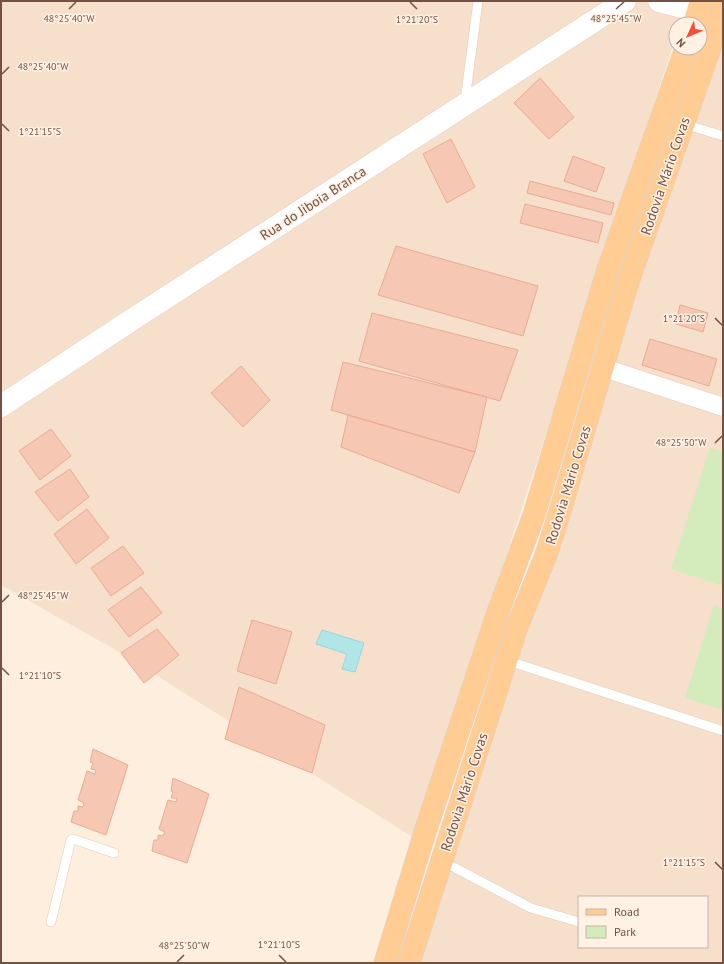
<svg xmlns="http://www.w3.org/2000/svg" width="724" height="964" viewBox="0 0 724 964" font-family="'PT Sans',sans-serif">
<rect width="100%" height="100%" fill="#feeedd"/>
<path fill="#f6dfcb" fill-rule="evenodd" d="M1,1H687L680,24H676V36L414,838L121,653L1,585Z
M723,9V963H414ZM579,897H707V947H579Z"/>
<path fill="#d4ecbb" d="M710,448L723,452V586L671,569Z
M714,605L723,608V710L685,698Z"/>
<path fill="#b1e6e9" stroke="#96d7db" d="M322,630L364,643L355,672L342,669L347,654L316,644Z"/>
<path fill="#f6c7b2" stroke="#eaab91" d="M540,78L574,117L549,139L514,103Z
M451,139L475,187L447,203L423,154Z
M573,156L605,168L596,192L564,181Z
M530,181L614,203L611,215L527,193Z
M525,204L603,223L598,243L520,223Z
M396,246L538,286L523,336L378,295Z
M680,305L708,313L703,332L676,324Z
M372,313L518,350L500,401L359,361Z
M650,339L717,359L709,386L642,365Z
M343,362L487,397L475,452L331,410Z
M241,366L270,400L243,427L211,393Z
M348,415L475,452L459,493L341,447Z
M51,429L71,456L40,480L19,451Z
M70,469L89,497L58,521L35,492Z
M87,509L109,538L76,564L54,534Z
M123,546L144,573L111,596L91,568Z
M141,587L162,613L129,637L108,610Z
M252,620L292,632L276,684L237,671Z
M157,629L179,655L144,683L121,653Z
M239,687L325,725L312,773L225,739Z
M93,749L128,765L106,835L71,822L74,811H78V806L83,807L84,803L78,800L87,771L95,774L96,770L91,769L93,763L90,762Z
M173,778L209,794L187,863L152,851L154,840H158V835L163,836L165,832L159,829L168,800L176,802L177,798H171L173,792L171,791Z"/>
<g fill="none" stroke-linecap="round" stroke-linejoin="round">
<defs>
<path id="lane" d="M465,101L478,1
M684,124L723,136
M506,660L723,731
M442,861L531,908L579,922
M51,922L71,840L73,839L114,853"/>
<path id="street" d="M604,368L723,407"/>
<path id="secondary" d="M659,1L698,11
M1,406L133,319L625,1"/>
<path id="primary" d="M694,24L701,1
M385,963L425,832L498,612L534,515L607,272L686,48
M409,963L517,627L546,555L557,521L628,282L708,54L723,6"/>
</defs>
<use href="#lane" stroke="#e4cbbc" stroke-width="10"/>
<use href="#street" stroke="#e4cbbc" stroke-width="19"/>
<use href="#secondary" stroke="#eacbb8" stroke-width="23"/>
<use href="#primary" stroke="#dbd2ce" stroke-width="23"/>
<use href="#lane" stroke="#fff" stroke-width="9"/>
<use href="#street" stroke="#fff" stroke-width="18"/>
<use href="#secondary" stroke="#fff" stroke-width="22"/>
<use href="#primary" stroke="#ffcd93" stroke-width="22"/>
</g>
<path fill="none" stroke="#755144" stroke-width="1.5" d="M410,2L417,9M69,9L76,2M616,9L624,2M2,74L9,67M2,124L9,131M715,318L722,325M715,443L722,436M2,602L9,595M2,668L9,675M715,862L722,869M279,955L286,962M177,962L184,955"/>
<g text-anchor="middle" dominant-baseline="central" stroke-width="3" stroke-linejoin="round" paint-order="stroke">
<g font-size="14" fill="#755144" stroke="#fff2e5">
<text transform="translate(665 176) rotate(-71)">Rodovia Mário Covas</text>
<text transform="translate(313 203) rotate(-33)">Rua do Jiboia Branca</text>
<text transform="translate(568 485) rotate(-73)">Rodovia Mário Covas</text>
<text transform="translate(464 792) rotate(-72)">Rodovia Mário Covas</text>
</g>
</g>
<g font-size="10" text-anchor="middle" fill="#755144" stroke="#fff2e5" stroke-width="3" stroke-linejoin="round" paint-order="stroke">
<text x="69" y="22">48°25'40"W</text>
<text x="616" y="22">48°25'45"W</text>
<text x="417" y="23">1°21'20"S</text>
<text x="43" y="70">48°25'40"W</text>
<text x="40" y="135">1°21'15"S</text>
<text x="684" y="322">1°21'20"S</text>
<text x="681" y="446">48°25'50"W</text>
<text x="43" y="599">48°25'45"W</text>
<text x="40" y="679">1°21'10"S</text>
<text x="684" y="866">1°21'15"S</text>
<text x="279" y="948">1°21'10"S</text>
<text x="184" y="949">48°25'50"W</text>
</g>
<rect width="724" height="964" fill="none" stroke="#755144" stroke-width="4"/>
<rect x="578" y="896" width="130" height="52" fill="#fff2e5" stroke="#c8b2a5"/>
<rect x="586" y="909" width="20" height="6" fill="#ffcd93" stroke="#c8b2a5"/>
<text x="614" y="916" font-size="12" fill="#755144">Road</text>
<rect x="586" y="926" width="20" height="12" fill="#d4ecbb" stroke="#c8b2a5"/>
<text x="614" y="936" font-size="12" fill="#755144">Park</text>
<g transform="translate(688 36) rotate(226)"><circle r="19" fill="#fff2e5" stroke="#c8b2a5"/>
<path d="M0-3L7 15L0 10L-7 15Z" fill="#f44f36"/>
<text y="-6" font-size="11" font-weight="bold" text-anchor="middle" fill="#755144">N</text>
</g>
</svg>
